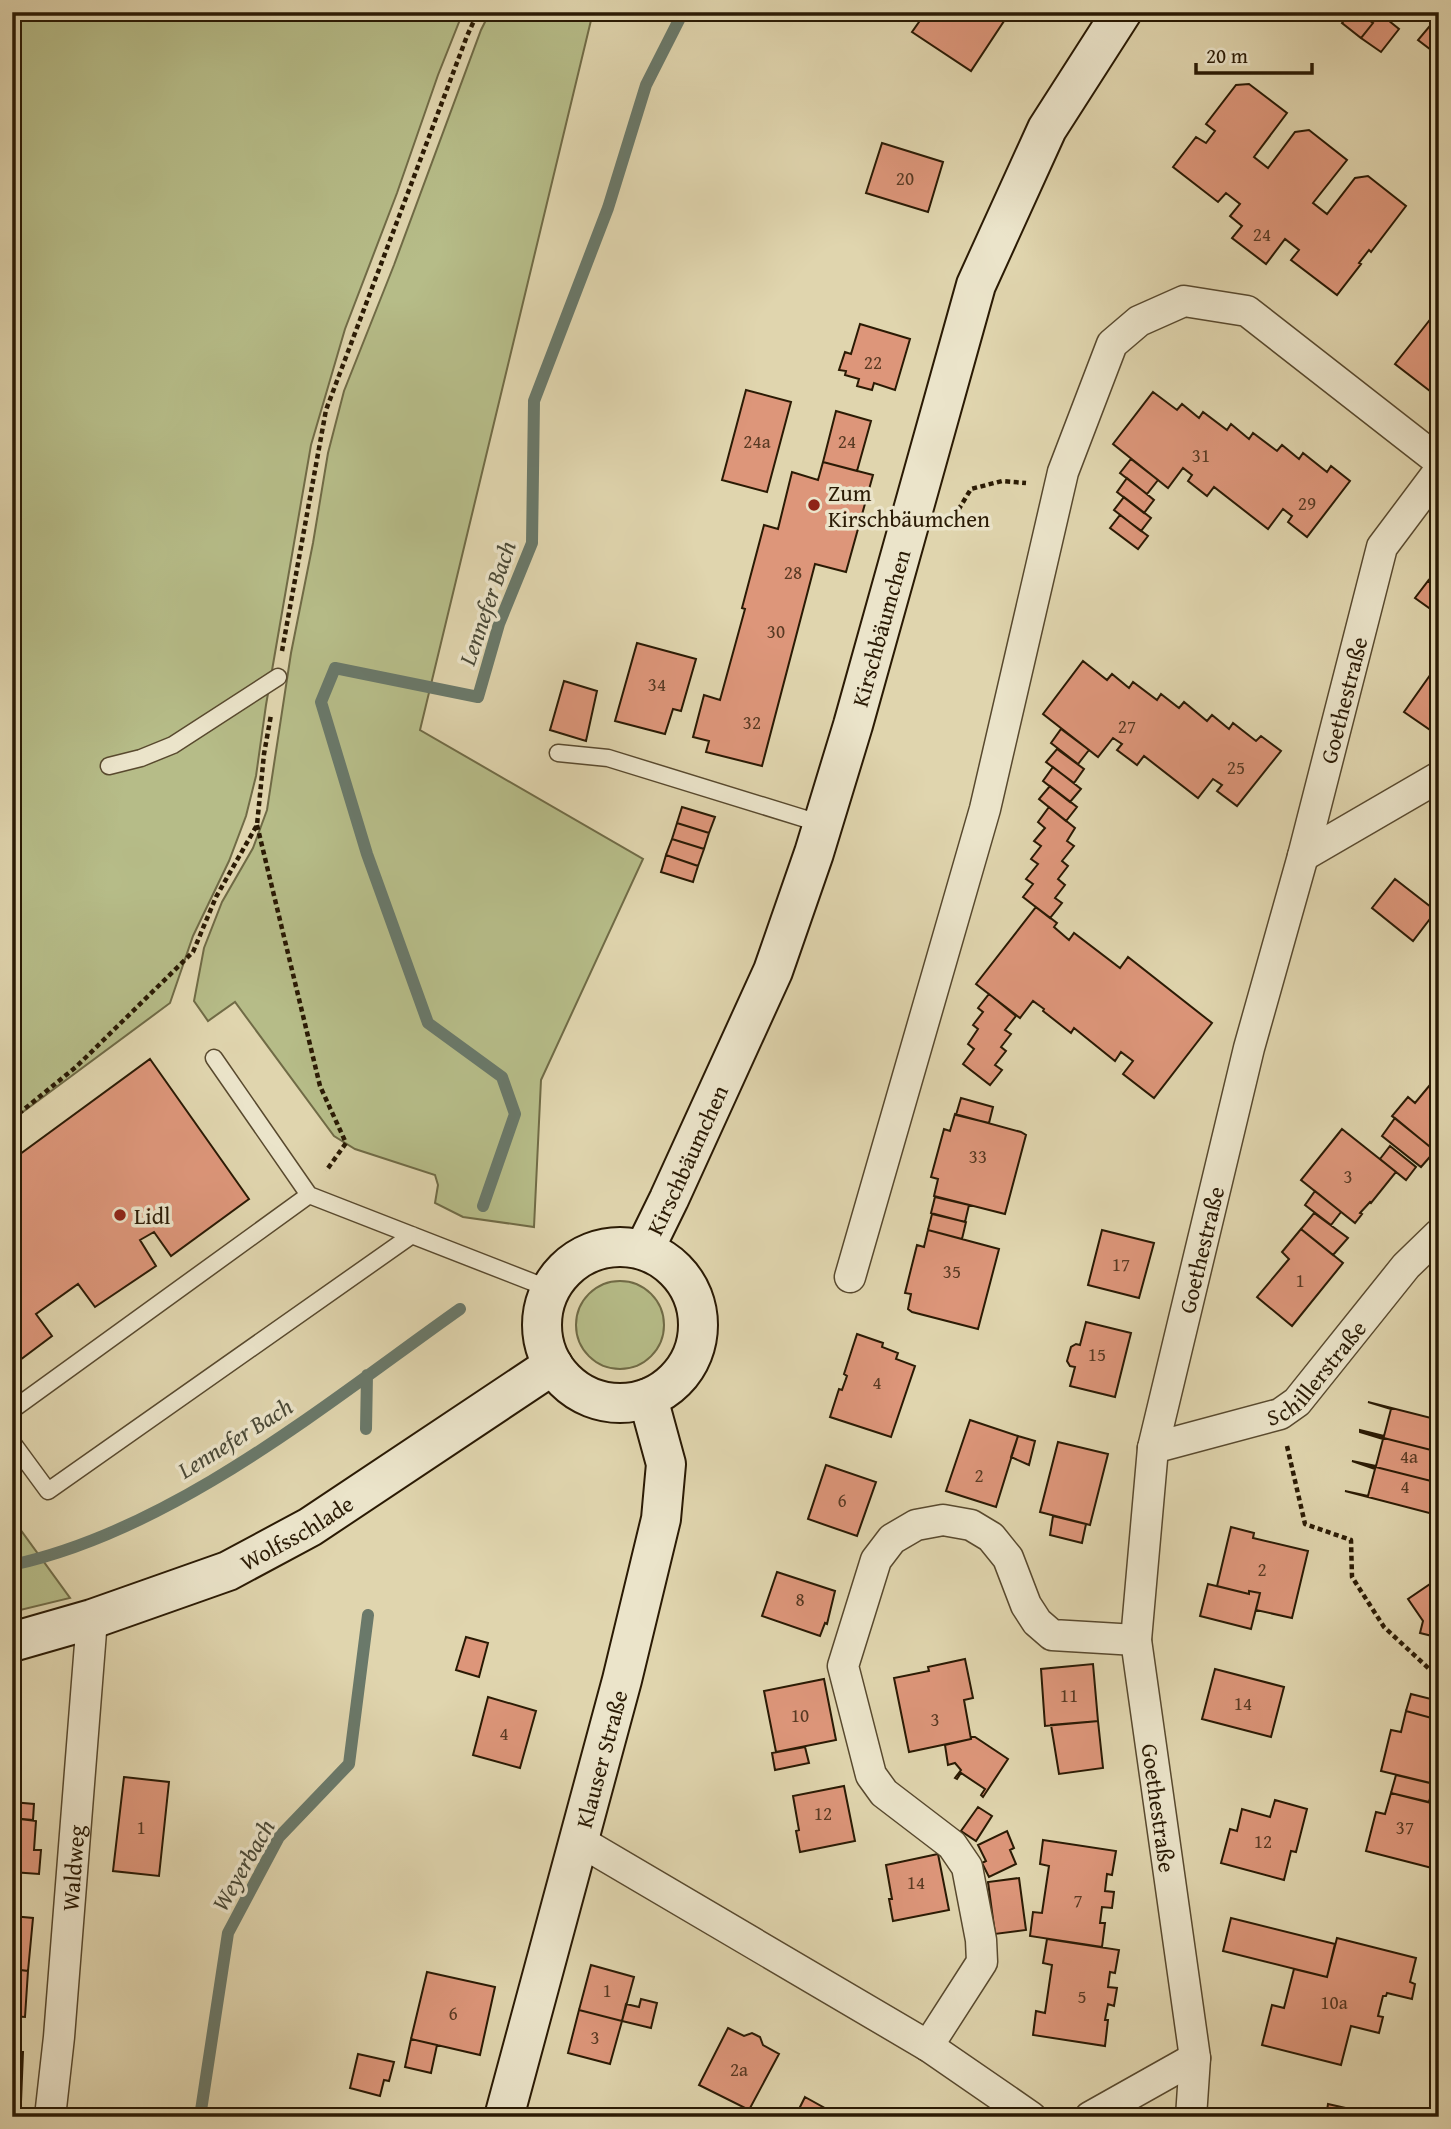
<svg xmlns="http://www.w3.org/2000/svg" width="1451" height="2129" viewBox="0 0 1451 2129" font-family="'Gentium Book Plus',serif">
<rect width="100%" height="100%" fill="#e0d5ae"/>
<filter id="stains"><feTurbulence type="fractalNoise" baseFrequency=".00286" numOctaves="4"/><feColorMatrix values="0 0 0 0 .2 0 0 0 0 .09 0 0 0 0 .02 0 0 0 .5 -.17"/></filter>
<radialGradient id="worn" r=".72"><stop offset=".6" stop-color="#630" stop-opacity="0"/><stop offset="1" stop-color="#630" stop-opacity=".3"/></radialGradient>
<path fill="#b6bc88" stroke="#706b46" stroke-width="2" d="M12,12H463L438,75L397,193L345,329L311,445L266,705L256,776L246,816L229,861L193,936L170,1003L12,1120Z
M490,12H593L420,730L643,859L541,1080L534,1227L463,1217L435,1203L438,1185L435,1175L355,1149L334,1136L235,1002L208,1021L194,1001L204,948L222,902L253,848L267,810L291,653L313,543L328,453L344,391L394,265L481,30Z
M576 1325a44 44 0 1 1 88 0a44 44 0 1 1-88 0Z
M12,1518L70,1598L12,1612Z"/>
<g fill="none" stroke-linecap="round" stroke-linejoin="round">
<path stroke="#6a796a" stroke-width="12" d="M483,1206L515,1114L502,1077L428,1023L367,854L321,702L335,668L478,697L499,624L532,543L534,401L608,208L646,85L683,12
M366,1429L367,1375
M12,1565C174,1530 327,1403 460,1309
M200,2117L228,1933L279,1837L349,1764L368,1615"/>
</g>
<path fill="#dd967a" stroke="#2a1a04" stroke-width="2" d="M926,12H1010L971,71L912,32Z
M1351,12H1358L1373,23L1361,38L1342,23Z
M1365,12H1378L1399,29L1381,52L1361,38L1373,23L1363,15Z
M1439,15V56L1418,40Z
M1249,84L1287,113L1254,157L1268,168L1295,132L1309,130L1347,160L1313,203L1327,214L1355,178L1368,176L1406,206L1371,252L1369,250L1359,263L1361,264L1337,295L1291,260L1299,250L1285,239L1266,264L1232,238L1242,226L1230,216L1240,204L1226,193L1218,202L1173,167L1196,137L1206,143L1215,131L1206,124L1236,85Z
M882,143L943,162L928,212L866,193Z
M1436,312L1439,314V398L1395,364Z
M860,324L910,339L895,390L874,383L872,390L857,386L859,379L845,375L846,371L839,370L845,352L851,354Z
M746,390L791,402L767,492L722,480Z
M1153,392L1177,410L1182,404L1199,418L1203,412L1227,430L1231,424L1249,439L1253,433L1277,451L1282,445L1299,459L1303,453L1327,472L1331,466L1350,481L1307,537L1288,522L1292,516L1283,509L1268,529L1214,487L1207,496L1188,481L1192,475L1183,468L1168,488L1113,444Z
M836,411L871,421L857,471L823,462Z
M1131,459L1158,480L1147,494L1120,473Z
M823,462L873,475L846,572L815,564L762,766L706,752L709,741L693,737L704,695L720,700L745,609L742,608L764,525L778,529L792,472L818,480Z
M1127,478L1154,500L1144,513L1117,492Z
M1124,497L1151,518L1141,531L1114,510Z
M1120,515L1148,536L1138,549L1110,528Z
M1439,567V589L1428,581Z
M1428,581L1439,589V615L1415,598Z
M637,643L696,659L681,711L673,709L665,734L615,721Z
M1083,661L1107,680L1112,674L1129,688L1133,682L1157,700L1161,694L1179,708L1184,702L1207,721L1212,715L1229,729L1233,723L1256,741L1261,736L1281,751L1237,806L1217,791L1222,785L1213,779L1198,798L1144,756L1137,765L1117,750L1122,744L1113,738L1098,757L1043,714Z
M1433,671L1439,674V736L1404,712Z
M564,681L597,691L586,741L550,730Z
M1061,729L1089,750L1078,764L1051,743Z
M1057,749L1084,769L1074,783L1046,762Z
M1053,767L1081,789L1070,802L1043,781Z
M1050,786L1077,807L1066,821L1039,799Z
M682,807L715,817L709,833L677,823Z
M1049,807L1075,828L1067,841L1074,846L1062,861L1068,866L1058,879L1065,885L1055,898L1062,903L1050,918L1023,897L1033,884L1026,879L1038,864L1031,859L1041,846L1034,841L1045,828L1038,822Z
M677,823L709,833L704,849L672,839Z
M672,839L704,849L698,866L666,855Z
M666,855L698,866L693,882L661,872Z
M1395,879L1436,911L1413,941L1372,908Z
M1036,907L1057,923L1054,927L1069,940L1074,933L1120,968L1128,957L1212,1023L1154,1098L1123,1074L1133,1061L1121,1052L1115,1061L1074,1028L1071,1033L1043,1011L1044,1009L1033,1001L1020,1018L976,984Z
M989,994L1016,1016L1005,1030L1011,1034L1001,1047L1006,1051L995,1065L1002,1070L990,1085L963,1064L974,1049L968,1044L978,1029L973,1025L983,1012L978,1008Z
M150,1059L249,1199L171,1256L154,1232L140,1240L156,1266L95,1307L78,1284L36,1314L52,1336L12,1366V1160Z
M1439,1074V1154L1392,1116L1408,1097L1415,1103Z
M961,1098L993,1107L989,1123L956,1115Z
M955,1114L1021,1132L1026,1135L1005,1214L934,1196L938,1179L931,1177L944,1129L950,1131Z
M1395,1118L1435,1151L1421,1167L1382,1136Z
M1342,1129L1396,1172L1371,1203L1370,1202L1360,1213L1362,1214L1355,1223L1301,1180Z
M1390,1146L1416,1167L1406,1180L1380,1159Z
M1315,1191L1341,1212L1331,1225L1305,1205Z
M935,1197L969,1205L965,1222L931,1213Z
M1314,1213L1348,1238L1333,1255L1301,1229Z
M932,1214L966,1222L962,1239L928,1230Z
M1301,1229L1343,1263L1292,1326L1257,1297L1289,1259L1282,1252Z
M928,1230L999,1249L978,1329L912,1312L908,1309L911,1294L905,1293L917,1245L924,1247Z
M1102,1230L1154,1243L1139,1298L1088,1285Z
M1086,1322L1131,1333L1115,1397L1070,1386L1075,1367L1070,1366L1067,1361L1071,1347L1076,1344L1080,1345Z
M857,1334L883,1343L882,1347L898,1353L896,1359L915,1366L891,1437L830,1417L839,1389L842,1390L847,1376L844,1374Z
M1368,1402L1439,1420V1452L1360,1432V1430L1384,1436L1391,1409Z
M970,1420L1018,1436L996,1507L946,1491Z
M1360,1432L1439,1452V1483L1352,1461L1376,1466L1383,1439Z
M1018,1436L1035,1441L1029,1465L1011,1457Z
M1058,1442L1108,1454L1090,1525L1040,1512Z
M1352,1461L1439,1483L1437,1515L1345,1491L1368,1496L1375,1469Z
M826,1465L876,1482L857,1536L808,1519Z
M1053,1516L1086,1524L1082,1543L1050,1535Z
M1231,1527L1254,1533L1253,1538L1308,1551L1292,1618L1256,1610L1260,1593L1249,1591V1594L1217,1586Z
M777,1572L835,1591L827,1624L825,1623L820,1636L762,1616Z
M1439,1578V1646L1432,1636L1420,1633L1423,1621L1408,1599Z
M1208,1584L1249,1594V1591L1260,1593L1251,1629L1200,1616Z
M466,1637L488,1643L479,1677L456,1670Z
M965,1659L973,1698L964,1700L971,1739L909,1752L894,1678L929,1671L928,1667Z
M1093,1664L1098,1721L1045,1726L1041,1669Z
M1215,1669L1284,1687L1271,1737L1202,1719Z
M824,1679L836,1740L776,1752L764,1691Z
M1411,1694L1439,1701V1720L1406,1711Z
M488,1697L536,1711L520,1768L473,1755Z
M1406,1711L1439,1720V1785L1381,1771L1391,1730L1401,1732Z
M1098,1721L1103,1768L1059,1774L1051,1725Z
M971,1737H975L1008,1759L983,1797L981,1795L985,1789L961,1773L957,1779L955,1778L961,1770L955,1763L948,1765L945,1745L971,1739Z
M805,1747L809,1763L775,1770L772,1753Z
M1396,1775L1434,1784L1429,1802L1391,1793Z
M124,1777L169,1782L159,1876L113,1871Z
M844,1786L855,1841L800,1852L796,1831L799,1830L793,1796Z
M1391,1793L1439,1805V1820L1435,1833L1439,1834V1840L1432,1868L1366,1851L1376,1812L1385,1814Z
M1275,1800L1307,1809L1296,1852L1291,1851L1284,1880L1221,1863L1230,1829L1237,1831L1242,1809L1270,1817Z
M12,1802L34,1804L33,1820L12,1818Z
M978,1807L992,1816L976,1841L961,1831Z
M12,1818L36,1821L34,1850H41L39,1874L12,1872Z
M1007,1831L1014,1848L1010,1850L1016,1864L989,1877L982,1863L986,1861L978,1845Z
M1043,1840L1116,1851L1112,1875L1107,1874L1105,1891L1114,1892L1112,1908L1102,1907L1100,1923H1105L1102,1947L1030,1936L1033,1912L1042,1913L1049,1866L1040,1864Z
M938,1854L949,1910L893,1921L889,1899H892L886,1865Z
M1019,1878L1026,1930L995,1934L988,1882Z
M12,1916L33,1918L28,1971L12,1969Z
M1231,1918L1335,1944L1327,1977L1223,1951Z
M1337,1938L1416,1958L1410,1982L1415,1984L1412,1999L1387,1993L1386,1996H1383L1378,2016L1383,2017L1379,2033L1351,2026L1341,2065L1262,2045L1272,2005L1284,2008L1294,1969L1327,1977Z
M1047,1939L1119,1950L1115,1973L1110,1972L1108,1987L1117,1988L1114,2006L1108,2004L1105,2020H1108L1105,2046L1033,2035L1036,2011L1045,2013L1052,1965L1043,1963Z
M591,1965L634,1977L622,2021L579,2010Z
M12,1969L28,1971L25,2017L12,2016Z
M427,1972L495,1987L480,2055L411,2039Z
M641,1999L657,2003L651,2028L622,2021L626,2004L639,2007Z
M579,2010L622,2021L610,2064L568,2053Z
M728,2028L744,2036L752,2033L760,2037L763,2045L779,2054L749,2110L699,2085Z
M411,2039L437,2045L431,2073L405,2067Z
M12,2052H23L21,2102L12,2101Z
M358,2054L394,2062L389,2081L384,2080L380,2096L350,2088Z
M805,2097L830,2111L827,2117H795Z
M1328,2104L1372,2114L1371,2117H1326Z"/>
<g fill="none" stroke-linecap="round" stroke-linejoin="round">
<defs>
<path id="lane" d="M558,753L608,758L822,824
M109,766L141,758L173,745L278,677
M214,1058L309,1195L550,1289
M12,1410L309,1195
M12,1442L48,1491L412,1235"/>
<g id="street">
<path d="M1303,856L1439,777"/>
<path d="M850,1277L985,809L1063,472L1112,344L1139,321L1184,301L1247,311L1439,461"/>
<path id="s1" d="M1153,1448L1280,1414L1297,1402L1406,1266L1439,1234"/>
<path d="M578,1840L928,2046L1031,2117"/>
<path d="M928,2046L982,1962L981,1940L967,1867L952,1845L884,1793L871,1775L843,1666L876,1560L892,1539L916,1525L943,1520L971,1525L991,1537L1008,1558L1026,1605L1037,1622L1052,1635L1136,1640"/>
<path id="s2" d="M50,2117L59,2037L92,1619"/>
<path d="M1090,2117L1195,2058"/>
<path id="s3" d="M1191,2117L1195,2058L1136,1640L1153,1448L1249,1048L1303,856L1382,547L1439,471"/>
</g>
<g id="secondary">
<circle cx="620" cy="1325" r="78"/>
<path id="s4" d="M644,1250L669,1199L773,971L814,853L853,725L976,285L1047,129L1122,12"/>
<path id="s5" d="M12,1642L92,1619L228,1571L310,1527L553,1365"/>
<path id="s6" d="M504,2117L622,1680L661,1519L666,1464L648,1398"/>
</g>
</defs>
<use href="#lane" stroke="#58492e" stroke-width="19"/>
<use href="#street" stroke="#58492e" stroke-width="33"/>
<use href="#secondary" stroke="#2a1a04" stroke-width="42"/>
<path stroke="#2a1a04" stroke-width="4.5" stroke-dasharray="5 3.5" stroke-linecap="butt" d="M954,517L971,489L1002,481L1026,483
M282,651L326,410L467,36L478,12
M257,825L320,1086L346,1143L326,1171
M12,1119L76,1067L193,952L216,897L257,825L264,754L271,715
M1287,1446L1305,1524L1351,1540L1352,1577L1384,1627L1439,1678"/>
<use href="#lane" stroke="#ebe4ca" stroke-width="16"/>
<use href="#street" stroke="#ebe4ca" stroke-width="30"/>
<use href="#secondary" stroke="#ebe4ca" stroke-width="38"/>
</g>
<g fill="#8f2418" stroke="#ebe4ca" stroke-width="2.5">
<circle cx="814" cy="505" r="7"/>
<circle cx="120" cy="1215" r="7"/>
</g>
<g text-anchor="middle" dominant-baseline="central" stroke-width="7" stroke-linejoin="round" paint-order="stroke">
<g font-size="19" fill="#573922">
<text x="905" y="178">20</text>
<text x="1262" y="234">24</text>
<text x="873" y="362">22</text>
<text x="757" y="441">24a</text>
<text x="847" y="441">24</text>
<text x="1201" y="455">31</text>
<text x="1307" y="503">29</text>
<text x="793" y="572">28</text>
<text x="776" y="631">30</text>
<text x="657" y="684">34</text>
<text x="752" y="722">32</text>
<text x="1127" y="726">27</text>
<text x="1236" y="767">25</text>
<text x="978" y="1156">33</text>
<text x="1348" y="1176">3</text>
<text x="1121" y="1264">17</text>
<text x="952" y="1271">35</text>
<text x="1300" y="1280">1</text>
<text x="1097" y="1354">15</text>
<text x="877" y="1382">4</text>
<text x="1409" y="1456">4a</text>
<text x="979" y="1475">2</text>
<text x="1405" y="1486">4</text>
<text x="842" y="1500">6</text>
<text x="1262" y="1569">2</text>
<text x="800" y="1599">8</text>
<text x="1069" y="1695">11</text>
<text x="1243" y="1703">14</text>
<text x="800" y="1715">10</text>
<text x="935" y="1719">3</text>
<text x="504" y="1733">4</text>
<text x="823" y="1813">12</text>
<text x="141" y="1827">1</text>
<text x="1405" y="1827">37</text>
<text x="1263" y="1841">12</text>
<text x="916" y="1882">14</text>
<text x="1078" y="1900">7</text>
<text x="607" y="1990">1</text>
<text x="1082" y="1996">5</text>
<text x="1334" y="2002">10a</text>
<text x="453" y="2013">6</text>
<text x="595" y="2037">3</text>
<text x="739" y="2069">2a</text>
</g>
<g font-size="23" fill="#2a1a04" stroke="#ebe4ca" text-anchor="start">
<text x="828" y="492">Zum<tspan x="828" dy="26">Kirschbäumchen</tspan></text>
<text x="134" y="1215">Lidl</text>
</g>
<g font-size="23" fill="#2a1a04" stroke="#ebe4ca">
<text stroke="none"><textPath href="#s4" startOffset="667">Kirschbäumchen</textPath></text>
<text stroke="none"><textPath href="#s3" startOffset="1446">Goethestraße</textPath></text>
<text stroke="none"><textPath href="#s4" startOffset="100">Kirschbäumchen</textPath></text>
<text stroke="none"><textPath href="#s3" startOffset="878">Goethestraße</textPath></text>
<text stroke="none"><textPath href="#s1" startOffset="186">Schillerstraße</textPath></text>
<text stroke="none"><textPath href="#s5" startOffset="306">Wolfsschlade</textPath></text>
<text stroke="none"><textPath href="#s6" startOffset="371">Klauser Straße</textPath></text>
<text transform="translate(1159 1808) rotate(82)">Goethestraße</text>
<text stroke="none"><textPath href="#s2" startOffset="250">Waldweg</textPath></text>
</g>
<g font-size="24" font-style="italic" fill="#4a4937" stroke="#ebe4ca">
<text transform="translate(487 603) rotate(-71)">Lennefer Bach</text>
<text transform="translate(235 1438) rotate(-32)">Lennefer Bach</text>
<text transform="translate(243 1865) rotate(-60)">Weyerbach</text>
</g>
</g>
<rect width="1451" height="2129" fill="none" stroke="#e0d5ae" stroke-width="42"/>
<rect x="14" y="14" width="1423" height="2101" fill="none" stroke="#2a1a04" stroke-width="3.5"/>
<rect x="21" y="21" width="1409" height="2087" fill="none" stroke="#2a1a04" stroke-width="2"/>
<path d="M1196 63v10h116v-10" fill="none" stroke="#2a1a04" stroke-width="3.5"/>
<text x="1206" y="63" font-size="21" fill="#2a1a04" stroke="#ebe4ca" stroke-width="5" paint-order="stroke">20 m</text>
<rect width="100%" height="100%" filter="url(#stains)"/>
<rect width="100%" height="100%" fill="url(#worn)"/>
</svg>
